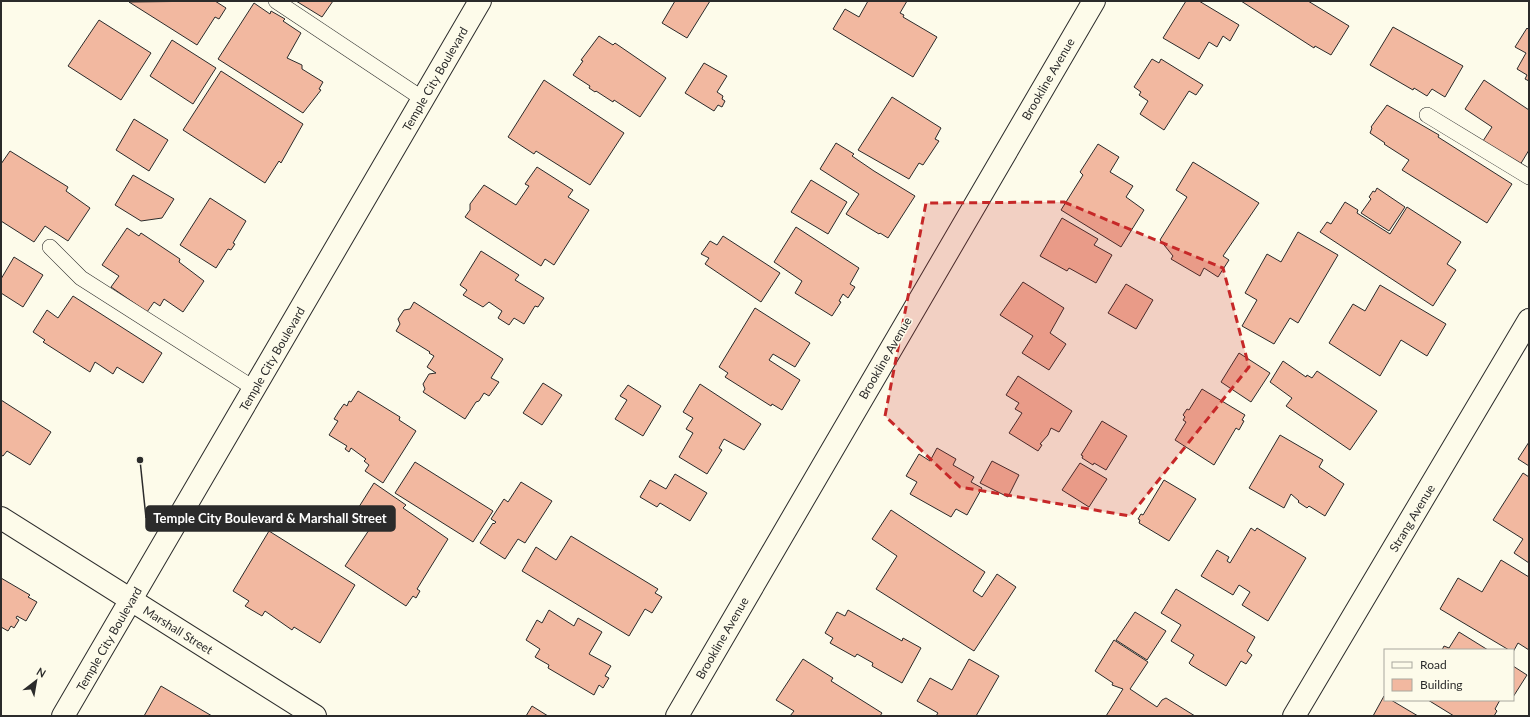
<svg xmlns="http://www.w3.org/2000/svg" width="1530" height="717" viewBox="0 0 1530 717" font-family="Lato,sans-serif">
<rect width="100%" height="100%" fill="#fdfbea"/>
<path fill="#f2b8a0" stroke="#2b2b2b" d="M215,1L226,8L219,19L215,17L197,45L129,2Z
M296,1H333L322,17Z
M675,1H710L687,38L662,23Z
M868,1H907L900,13L904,15L903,17L937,37L913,77L833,29L845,9L859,17Z
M1186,1H1199L1239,25L1230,41L1223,36L1217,47L1209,42L1199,59L1163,38Z
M1241,1H1308L1349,26L1331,55L1315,46L1314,48Z
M254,3L270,14L271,11L285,19L283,21L301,33L287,58L302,65V69L323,82L319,89L321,90L303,113L218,59Z
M99,20L151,53L121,100L68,66Z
M1393,27L1463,66L1445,97L1432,89L1427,96L1414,88L1413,90L1370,65Z
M1527,28L1529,30V81L1525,79L1527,75L1517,69L1526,53L1515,47Z
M599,36L613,45L615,43L666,78L640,117L614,100L613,102L596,91L595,92L589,88L590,86L573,75L583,61L581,60Z
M172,40L216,68L193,104L150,76Z
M1152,59L1159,63L1161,59L1203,85L1196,95L1189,91L1164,130L1140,114L1148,101L1139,95L1141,92L1134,87Z
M704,63L727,76L717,92L723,96L722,99L725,101L722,107L718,105L714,111L685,93Z
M221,71L303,124L281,163L279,161L265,183L183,130Z
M544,80L624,133L590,185L536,151L534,154L508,137Z
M1484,80L1529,110V150L1520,165L1483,141L1492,127L1465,109Z
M892,97L941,128L935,139L939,141L923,165L919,163L909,179L858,150Z
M1387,105L1439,135L1438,137L1512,184L1487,223L1402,170L1409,160L1384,144L1385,143L1370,133L1372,128L1371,127Z
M134,119L168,140L149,171L116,150Z
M836,143L854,154L852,156L874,171L915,196L888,238L880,233L879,234L846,214L859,194L820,169Z
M1098,144L1119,157L1110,172L1133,186L1126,197L1144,210L1121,247L1061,210L1083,175L1080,172Z
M10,151L68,187L66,191L90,208L68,241L45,226L34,242L1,221V164Z
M1193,162L1259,203L1223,256L1229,260L1218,277L1204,268L1200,276L1171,259L1173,256L1160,240L1187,197L1176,190Z
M537,167L573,190L568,197L589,210L554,265L545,259L541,266L465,217L470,210V204L484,185L516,205L529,186L525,184Z
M133,175L174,199L162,218L141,221L115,205Z
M811,180L847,202L828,234L791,212Z
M1377,188L1405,207L1389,231L1361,213L1371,199L1369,197L1373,191L1375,192Z
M210,198L246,221L233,243L235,244L231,250L228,249L216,268L180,245Z
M1345,202L1358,210L1357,213L1390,234L1407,207L1461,242L1447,264L1456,270L1433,306L1320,232L1327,222L1331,224Z
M1062,218L1098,239L1094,245L1112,255L1096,283L1069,268L1067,271L1040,256Z
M796,227L859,268L850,284L855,287L848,298L843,294L839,301L841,302L832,316L795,293L802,281L774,262Z
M127,228L139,236L141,233L180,259L179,262L204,281L183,312L164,299L160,306L154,302L147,312L111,287L119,276L102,265Z
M1298,232L1338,255L1298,323L1290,318L1274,344L1242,326L1257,300L1245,293L1267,254L1281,262Z
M723,236L780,273L761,302L705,264L709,258L701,254L710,241L717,245Z
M481,251L519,275L515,280L544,298L538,307L535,306L524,324L514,318L509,325L498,318L502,311L489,302L483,307L463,295L467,290L460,285Z
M14,257L43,275L23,307L1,293V279Z
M1023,282L1064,308L1050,333L1066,344L1049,370L1022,353L1033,336L1000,315Z
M1126,284L1153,300L1136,329L1108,313Z
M1380,285L1446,324L1427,356L1401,340L1380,376L1329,343L1353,304L1365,311Z
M73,296L162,353L143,383L117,367L113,374L95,362L90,372L43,342L45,340L33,332L47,310L58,318Z
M414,302L503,359L491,378L499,382L489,396L484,393L479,401L476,402L465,419L423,392L425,389L423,384L429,374L436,373L427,367L434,356L429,353L430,352L396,331L400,324L398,319L404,310L410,309Z
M755,308L810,343L795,367L773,354L769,360L800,380L782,410L772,404L771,406L725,377L728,373L719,367Z
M1239,353L1270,373L1251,402L1221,382Z
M1283,361L1306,377L1307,375L1312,378L1317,371L1377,411L1350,450L1286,406L1292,398L1270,382Z
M1018,376L1072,411L1059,432L1051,428L1048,435L1040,444L1042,445L1038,451L1009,433L1022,413L1015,409L1019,403L1006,395Z
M543,383L562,395L542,425L523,413Z
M700,384L761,424L744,450L724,439L719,448L722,450L707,474L679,457L693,433L686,429L693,418L683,412Z
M628,385L661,406L643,436L615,419L627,400L620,396Z
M1202,389L1245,415L1242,420L1244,421L1239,430L1236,428L1214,465L1175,440L1186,422L1183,420L1185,417L1183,415L1187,409L1189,410Z
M358,391L400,417L399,420L416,431L383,483L365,471L369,465L364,461L366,459L351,448L349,452L345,449L347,446L329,435L338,421L334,419L339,411L344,404L347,406L349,401L351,402Z
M1,400L51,432L30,465L7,451L3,456L1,455Z
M1102,421L1127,436L1106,470L1094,463L1093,465L1082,458L1083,456L1081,455Z
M1280,435L1323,460L1319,467L1344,484L1325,516L1309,506L1307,508L1298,502L1299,501L1291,494L1284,508L1249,488Z
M1529,442V466L1518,459Z
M937,448L956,459L953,465L974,477L971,482L982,488L967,515L956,509L951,517L910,494L917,482L906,476L919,454L930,461Z
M992,461L1019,475L1008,497L980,483Z
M415,462L493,511L473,542L395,493Z
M1080,463L1107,479L1089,507L1062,490Z
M1523,473L1529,477V563L1514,553L1523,539L1493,520Z
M675,474L707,493L690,521L660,503L657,507L640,497L650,480L666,489Z
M1164,480L1196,499L1169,541L1139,523L1140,520L1138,519L1141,514L1143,515Z
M521,482L552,501L525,543L518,539L505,559L480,543L493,523L494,524L496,522L491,519L504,499L508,502Z
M374,483L406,505L403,508L448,539L417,589L420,591L416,598L413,596L406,606L345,566L375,521L357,510Z
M891,510L985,572L973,591L982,597L997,574L1016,587L974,651L876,589L897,556L872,539Z
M1251,528L1255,531L1257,528L1306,558L1268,621L1242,605L1250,592L1239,585L1233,595L1201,576L1217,550L1229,557L1227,561L1230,563Z
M269,531L355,585L320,643L294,627L292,630L265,611L262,616L245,606L249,601L233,591Z
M571,536L658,589L655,593L662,597L652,613L645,609L629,636L522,571L536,547L556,560Z
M1501,560L1529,577V650L1518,643L1513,652V650H1509L1440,609L1458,578L1482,592Z
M1,578L30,595L28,597L37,602L26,621L17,616L16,618L19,620L14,628L11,626L8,631L1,627Z
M1176,589L1255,637L1247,651L1252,655L1246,664L1241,661L1226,686L1191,665L1189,663L1194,655L1171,641L1181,625L1161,613Z
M549,610L574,626L578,618L602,632L589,654L611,666L605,676L609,678L603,688L599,685L594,695L548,668L549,665L535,657L540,649L526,640L537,620L542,623Z
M848,610L902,641L903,638L921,648L902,683L872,666L873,663L857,654L855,657L830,643L833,638L825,633L837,612L845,616Z
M1135,612L1166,631L1147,660L1116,640Z
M1459,632L1488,650H1442L1444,646L1449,648Z
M1114,640L1148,662L1130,689L1157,707L1162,700L1166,698L1195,716H1106L1123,689L1112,685L1113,683L1095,671Z
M803,659L833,678L831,681L882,713L880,716H790L794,711L776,700Z
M969,659L999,676L976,716H936L938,713L917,701L930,678L952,690Z
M1513,666L1527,675L1513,697Z
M161,686L212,716H144Z
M1384,696L1385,700H1391L1418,716H1373Z
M1428,700H1500L1495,709L1497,711L1494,716H1454Z
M532,706L548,716H526Z"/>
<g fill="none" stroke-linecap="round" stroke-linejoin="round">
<defs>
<path id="service" d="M276,1L423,99
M1427,115L1529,177
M50,247L81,278L255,389"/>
<path id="minor" d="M1,518L315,716
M677,716L1094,1
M1294,716L1529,320"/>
<path id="secondary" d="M63,716L480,1"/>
</defs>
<use href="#service" stroke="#2b2b2b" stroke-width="16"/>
<use href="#minor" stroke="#2b2b2b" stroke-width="24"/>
<use href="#secondary" stroke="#2b2b2b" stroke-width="24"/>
<use href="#service" stroke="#fdfbea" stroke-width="15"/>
<use href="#minor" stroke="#fdfbea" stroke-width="22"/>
<use href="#secondary" stroke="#fdfbea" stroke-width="22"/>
</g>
<path fill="#c62828" fill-opacity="0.2" stroke="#c62828" stroke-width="3" stroke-dasharray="8 5" stroke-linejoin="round" d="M1064,202L1223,268L1249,367L1130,516L960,487L885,416L926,203Z"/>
<g text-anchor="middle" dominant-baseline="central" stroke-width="3" stroke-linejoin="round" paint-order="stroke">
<g font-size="12" fill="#2b2b2b" stroke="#fdfbea">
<text transform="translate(435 79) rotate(-60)">Temple City Boulevard</text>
<text transform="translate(1048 79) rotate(-60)">Brookline Avenue</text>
<text transform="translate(885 358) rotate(-60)">Brookline Avenue</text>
<text transform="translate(272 359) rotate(-60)">Temple City Boulevard</text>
<text transform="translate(1412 518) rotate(-59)">Strang Avenue</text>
<text transform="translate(178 630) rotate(32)">Marshall Street</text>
<text transform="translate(722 638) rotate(-60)">Brookline Avenue</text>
<text transform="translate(109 639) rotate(-60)">Temple City Boulevard</text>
</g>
</g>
<path fill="none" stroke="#2b2b2b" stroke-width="1.5" d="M140 460L146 518"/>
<circle fill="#2b2b2b" stroke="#fdfbea" stroke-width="1.5" cx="140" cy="460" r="4"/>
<rect fill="#2b2b2b" stroke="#2b2b2b" stroke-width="1.5" x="146" y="506" width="249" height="25" rx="4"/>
<g font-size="13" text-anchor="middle" font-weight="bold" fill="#fff">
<text x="270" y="523">Temple City Boulevard &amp; Marshall Street</text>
</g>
<rect width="1530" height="717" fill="none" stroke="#2b2b2b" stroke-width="4"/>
<rect x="1384" y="649" width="130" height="52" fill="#fdfbea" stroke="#a9a89e"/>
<rect x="1392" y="662" width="20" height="6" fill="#fdfbea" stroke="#a9a89e"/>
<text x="1420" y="669" font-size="12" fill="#2b2b2b">Road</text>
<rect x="1392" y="679" width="20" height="12" fill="#f2b8a0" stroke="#a9a89e"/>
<text x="1420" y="689" font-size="12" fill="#2b2b2b">Building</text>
<g transform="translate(36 681) rotate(31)" stroke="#fdfbea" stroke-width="3" paint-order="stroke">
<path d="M0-3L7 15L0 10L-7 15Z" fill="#2b2b2b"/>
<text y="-6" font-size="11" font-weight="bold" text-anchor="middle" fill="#2b2b2b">N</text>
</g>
</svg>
